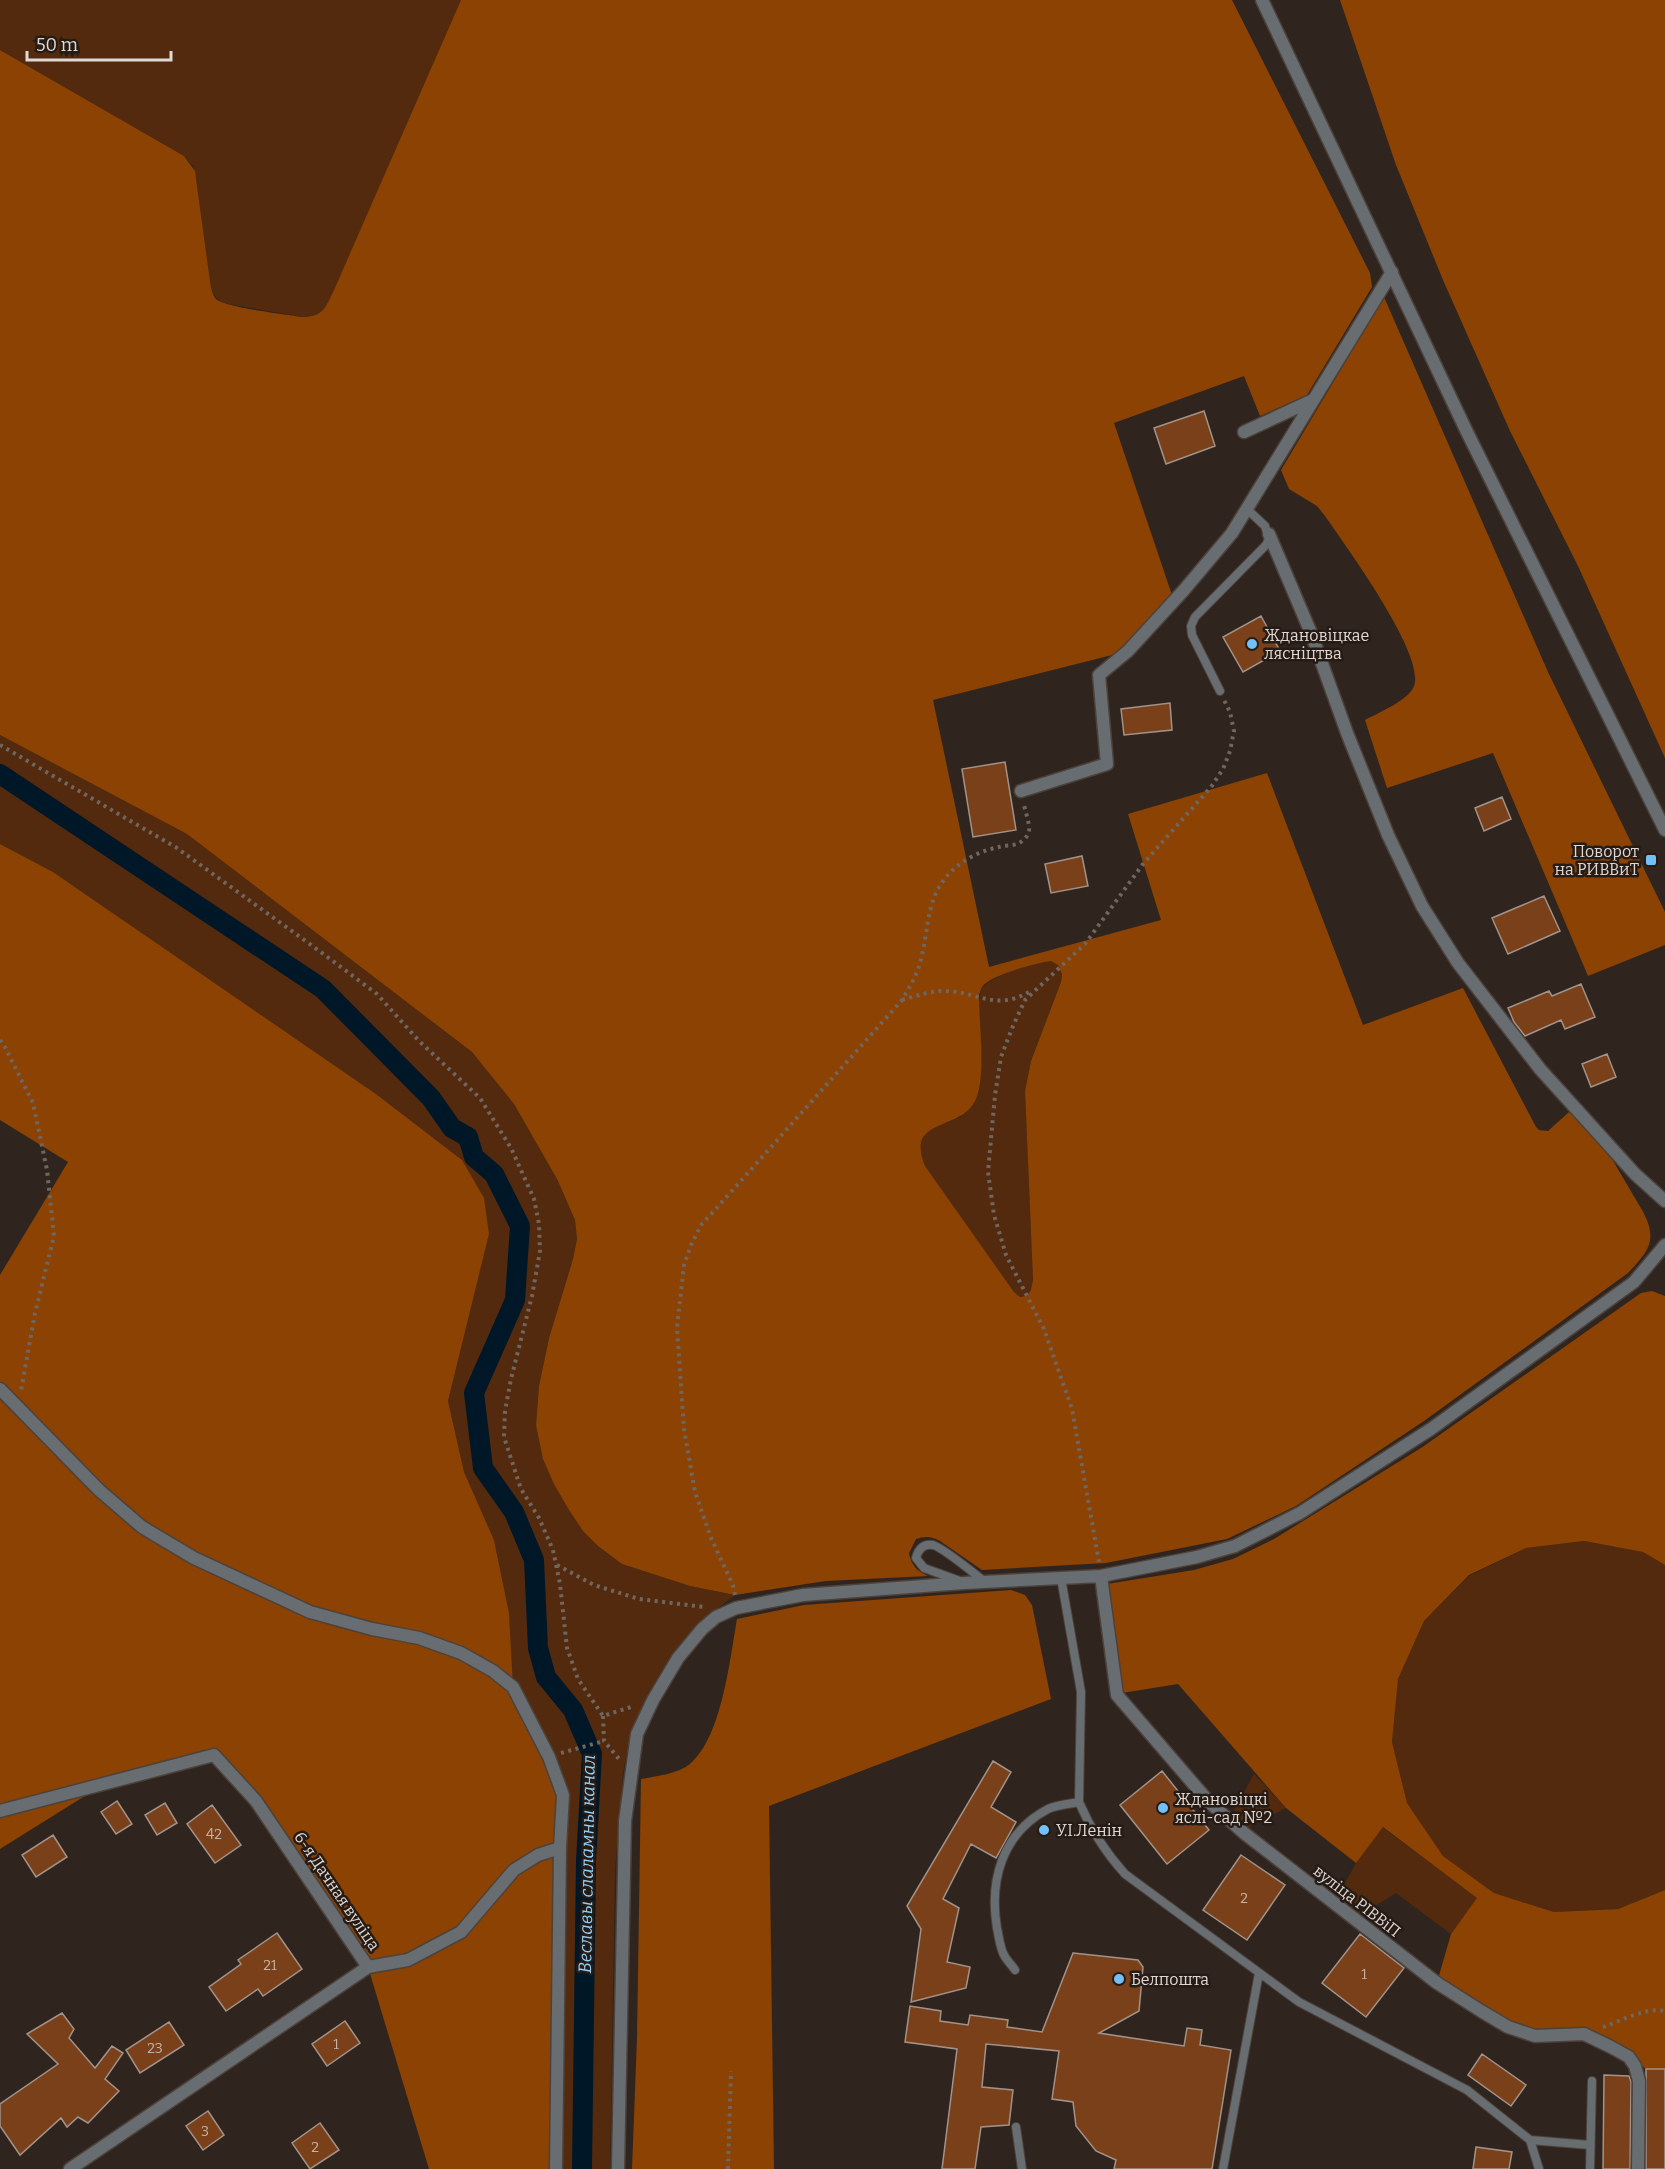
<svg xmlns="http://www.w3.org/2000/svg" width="1665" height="2169" viewBox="0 0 1665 2169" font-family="Bitter,serif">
<rect width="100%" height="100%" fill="#30251e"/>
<path fill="#532a0e" d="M0,0H461L329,302C321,313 316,317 303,317L223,303C214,298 212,292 210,281L196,178L193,166L184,156L0,50Z
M0,735L187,834L472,1052L514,1104L557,1179L575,1220L577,1239L573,1259L549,1338L539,1386L536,1425L569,1510L583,1531L598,1546L622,1564L690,1586L735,1595L698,1623L673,1653L646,1697L631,1731L623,1772L615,1870L610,2169H559L552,1756L512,1677L509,1613L494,1540L464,1472L448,1401L489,1234L462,1160L376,1094L53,872L0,844Z
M1051,961L1059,965L1062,974L1061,982L1031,1061L1025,1091L1033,1280L1032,1290L1027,1296L1020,1297L1014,1292L925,1166C911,1131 934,1128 961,1117L981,988C996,974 1031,963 1051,961Z
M1584,1541L1643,1552L1665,1565V1890L1618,1909L1554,1912L1494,1893L1443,1856L1407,1803L1392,1742L1398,1679L1424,1621L1469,1576L1526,1548Z
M1254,1774L1286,1808L1247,1828L1232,1815Z
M1382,1827L1478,1898L1451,1934L1396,1893L1359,1916L1337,1898L1356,1863Z"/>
<path fill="#8b4202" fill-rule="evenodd" d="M461,0H1232L1370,273L1372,287L1307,395L1260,416L1244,376L1114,423L1174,601L1128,651L933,700L989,967L1161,920L1128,814L1267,773L1363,1025L1463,988L1536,1127L1539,1130L1548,1131L1579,1103L1642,1210C1658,1239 1650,1250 1628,1273L1424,1421L1296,1506L1227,1539L1106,1563L982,1570L940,1541C931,1536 925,1536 916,1539L909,1553C911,1565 917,1571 928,1576L826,1581L735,1595L690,1586L622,1564L598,1546L583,1531L569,1510L554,1484L543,1459L536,1425L539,1386L549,1338L573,1259L577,1239L575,1220L557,1179L514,1104L472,1052L187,834L0,735V50L184,156L195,171L210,281C211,287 212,294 216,299C224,307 287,315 302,317C323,317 326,307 334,290ZM1051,961L1058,965L1062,974L1061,982L1031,1061L1025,1091L1033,1280L1031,1290L1027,1296L1020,1297L1014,1292L925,1166C905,1116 961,1133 976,1099C986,1076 979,1023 979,996C979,995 981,988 982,987C990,975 1036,963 1051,961Z
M1340,0H1665V758L1578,566L1510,431L1443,280L1396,165Z
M1384,297L1548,672L1665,912V945L1588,976L1493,753L1387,788L1365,720C1378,713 1409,700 1414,686C1426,655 1345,545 1325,516L1317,506L1289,489L1281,470Z
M0,844L53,872L376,1094L462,1160L484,1198L489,1234L448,1401L464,1472L494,1540L509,1613L513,1687L549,1757L563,1795L559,1847L537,1853L512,1869L460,1931L408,1959L384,1964L408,1961L461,1933L515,1871L538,1856L559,1851L553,2169H429L368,1967L256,1801L214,1755L104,1784L0,1849V1275L68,1162L0,1120Z
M1652,1291L1665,1296V1565L1643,1552L1584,1541L1526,1548L1469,1575L1424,1621L1398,1679L1392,1742L1407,1803L1443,1856L1494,1893L1554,1912L1618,1909L1665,1890V2069H1646L1613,2044L1520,2029L1438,1979L1451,1934L1477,1898L1383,1827L1356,1863L1286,1808L1178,1684L1122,1693L1107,1584L1194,1570L1233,1559L1274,1539L1421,1448L1641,1293Z
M1011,1590L1025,1595L1032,1605L1051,1699L769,1806L774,2169H632L637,2038L641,1779C657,1776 677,1774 690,1764C722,1737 730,1658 737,1619L804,1605Z"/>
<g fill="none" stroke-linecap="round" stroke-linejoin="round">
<path stroke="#001728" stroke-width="20" d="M0,774L323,989L431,1098L452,1128L468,1137L474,1157L494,1174L520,1226L515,1300L474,1393L483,1468L514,1512L534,1560L538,1648L546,1677L573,1710L592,1754L586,1861L582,2169"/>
</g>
<path fill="#794019" stroke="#a1938b" stroke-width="1.5" d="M1204,411L1215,446L1166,464L1154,428Z
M1261,616L1280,651L1243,672L1223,637Z
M1170,703L1172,730L1124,735L1121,709Z
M1005,762L1016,830L973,837L962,769Z
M1502,797L1511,819L1484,831L1475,808Z
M1082,856L1088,886L1051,893L1045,864Z
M1544,896L1560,931L1508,954L1492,918Z
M1581,984L1595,1017L1565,1029L1561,1020L1525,1036L1514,1022L1508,1008L1549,991L1552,996Z
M1607,1054L1616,1077L1591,1087L1582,1064Z
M993,1761L1011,1772L991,1807L1016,1822L996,1858L971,1844L943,1899L959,1908L947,1962L970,1967L966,1988L911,2002L921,1929L907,1906Z
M1162,1771L1209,1830L1167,1864L1120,1805Z
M117,1801L132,1824L116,1834L101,1812Z
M165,1803L177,1823L157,1835L145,1815Z
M212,1805L241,1845L215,1863L187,1824Z
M53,1835L67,1857L36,1877L22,1855Z
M1241,1855L1285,1885L1247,1940L1203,1910Z
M277,1933L302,1969L263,1996L258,1989L226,2011L209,1987L241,1964L238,1960Z
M1360,1934L1404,1968L1366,2017L1322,1983Z
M1073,1953L1138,1960L1143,1967L1139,2011L1099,2033L1184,2046L1187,2028L1202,2030L1200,2045L1231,2050L1212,2169H1114L1116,2160L1096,2151L1076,2126L1073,2102L1052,2099L1059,2051L986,2044L982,2087L1013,2090L1009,2125L981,2127L975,2169H942L957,2049L905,2042L910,2006L941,2011L940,2021L968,2025L970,2015L1008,2020L1007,2027L1042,2032Z
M62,2013L74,2029L69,2038L95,2068L112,2046L123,2053L105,2079L119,2091L88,2123L78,2117L67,2127L61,2118L20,2155L0,2126V2104L58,2064L27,2034Z
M345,2021L360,2043L327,2066L312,2044Z
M169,2022L184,2045L140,2073L126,2050Z
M1482,2054L1526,2085L1511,2106L1468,2075Z
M1646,2069H1665V2169H1646Z
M1604,2075L1629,2076L1631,2082L1630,2169H1603Z
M208,2111L224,2135L203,2150L186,2126Z
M320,2123L339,2150L310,2169L292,2143Z
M1476,2147L1512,2152L1509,2169H1473Z"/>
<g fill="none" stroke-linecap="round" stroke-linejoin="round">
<defs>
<path id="service" d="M1220,691L1192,635L1191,626L1195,617L1266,545L1269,539L1265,526L1247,509
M960,1581L924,1568L916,1558C918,1550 923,1543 933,1545C944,1548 973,1573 984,1581
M1079,1802C1091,1830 1105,1852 1125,1874L1299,2002L1467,2090L1530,2140L1590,2145
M1015,1970C1012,1965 1007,1961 1004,1955C1000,1948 999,1937 997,1928C989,1881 1002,1833 1048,1809C1057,1805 1069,1804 1079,1802L1081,1692L1061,1578
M1016,2127L1022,2169
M1530,2140L1539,2169
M1223,2169L1259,1973
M1590,2169L1592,2081"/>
<path id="minor" d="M1244,432L1313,400
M1269,534L1311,633L1347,733L1388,835L1422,906L1458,963L1540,1069L1635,1174L1665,1201
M1021,791L1107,764L1099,675L1128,651L1184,590L1232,533L1392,272
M0,1389L99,1490L142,1527L194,1558L310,1612L372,1629L419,1638L461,1653L493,1671L513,1687L549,1757L563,1795L560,1848
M1101,1576L1117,1695L1209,1802L1244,1833L1437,1983L1481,2011L1508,2027L1535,2036L1584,2034L1611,2047L1629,2057L1635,2066L1639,2081L1638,2169
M0,1811L214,1755L256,1801L368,1967
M70,2169L368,1967L408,1960L461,1932L514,1870L538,1855L560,1848L556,2169
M618,2169L625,1821L637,1734L653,1700L678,1658L702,1629L716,1617L736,1608L803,1595L964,1583L1101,1576L1197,1557L1235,1546L1300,1513L1431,1429L1634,1282L1665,1245"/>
<path id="tertiary" d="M1262,0L1466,430L1665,830"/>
</defs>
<use href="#service" stroke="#4c423b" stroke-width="10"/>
<use href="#minor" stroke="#4c423b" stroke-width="15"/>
<use href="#tertiary" stroke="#4c423b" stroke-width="15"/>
<path stroke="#706660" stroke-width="4" stroke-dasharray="3 4.5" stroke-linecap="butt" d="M0,745L177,848L318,950L377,994L419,1041L480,1098L511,1148L534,1199L539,1224L540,1251L532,1296L511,1379L505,1411L504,1437L521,1489L539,1518L553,1550L560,1584L567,1648L578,1679L603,1716L634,1706
M902,1000C916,996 930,991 944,991C977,991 997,1013 1032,990
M0,1040L5,1047L33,1103L47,1170L54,1236L35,1313L21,1391
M1099,1562L1072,1409L1044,1329L1006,1255L994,1215L988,1172L995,1095L1001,1057L1013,1026L1025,1000L1085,944L1143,864L1211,787L1223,769L1230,751L1234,731L1230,712L1224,700
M557,1565L594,1585L639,1599L704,1607
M735,1595L733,1585L711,1538L695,1492L684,1429L677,1328L684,1265L691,1245L701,1225L714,1211L902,1000C909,988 916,977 920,963C929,933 925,901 947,876C960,861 979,851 999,847C1004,845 1011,846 1017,844C1022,842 1028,837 1029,831C1030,823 1025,812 1024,804
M603,1716L604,1741L619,1759
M561,1753L604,1741
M1603,2027C1621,2021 1645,2007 1665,2011
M728,2169L731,2071"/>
<use href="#service" stroke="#676d71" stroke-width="8"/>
<use href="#minor" stroke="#676d71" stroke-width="12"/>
<use href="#tertiary" stroke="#676d71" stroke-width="12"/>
</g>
<g fill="#74c0f6" stroke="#261b15" stroke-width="2">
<circle cx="1252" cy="644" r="6"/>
<rect x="1645" y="854" width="12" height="12" rx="3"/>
<circle cx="1163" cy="1808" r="6"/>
<circle cx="1044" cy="1830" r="6"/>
<circle cx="1119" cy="1979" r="6"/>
</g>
<g text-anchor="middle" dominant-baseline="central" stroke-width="5" stroke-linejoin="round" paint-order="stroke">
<g font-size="14" fill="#c6b2a4">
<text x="214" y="1834">42</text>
<text x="1244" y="1898">2</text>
<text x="270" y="1965">21</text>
<text x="1364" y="1974">1</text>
<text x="336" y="2044">1</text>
<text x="155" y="2048">23</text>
<text x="205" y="2131">3</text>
<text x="315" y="2147">2</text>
</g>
<g font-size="16" fill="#dfd8d3" stroke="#261b15" text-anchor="start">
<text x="1264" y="635">Ждановіцкае<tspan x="1264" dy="18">лясніцтва</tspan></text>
<text x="1639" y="851" text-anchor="end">Поворот<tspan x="1639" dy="18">на РИВВиТ</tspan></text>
<text x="1175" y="1799">Ждановіцкі<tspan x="1175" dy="18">яслі-сад №2</tspan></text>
<text x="1056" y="1830">У.І.Ленін</text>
<text x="1131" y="1979">Белпошта</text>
</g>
<g font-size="16" fill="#dfd8d3" stroke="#261b15">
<text transform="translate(337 1891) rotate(56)">6-я Дачная вуліца</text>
<text transform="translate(1357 1901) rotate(38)">вуліца РІВВіП</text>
</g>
<g font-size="18" font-style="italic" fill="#92d0fc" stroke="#261b15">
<text transform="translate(587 1864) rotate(-89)">Веславы слаламны канал</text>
</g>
</g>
<path d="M27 51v9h144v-9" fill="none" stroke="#dfd8d3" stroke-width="3"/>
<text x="36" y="51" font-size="18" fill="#dfd8d3" stroke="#261b15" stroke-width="4.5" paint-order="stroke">50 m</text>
</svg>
